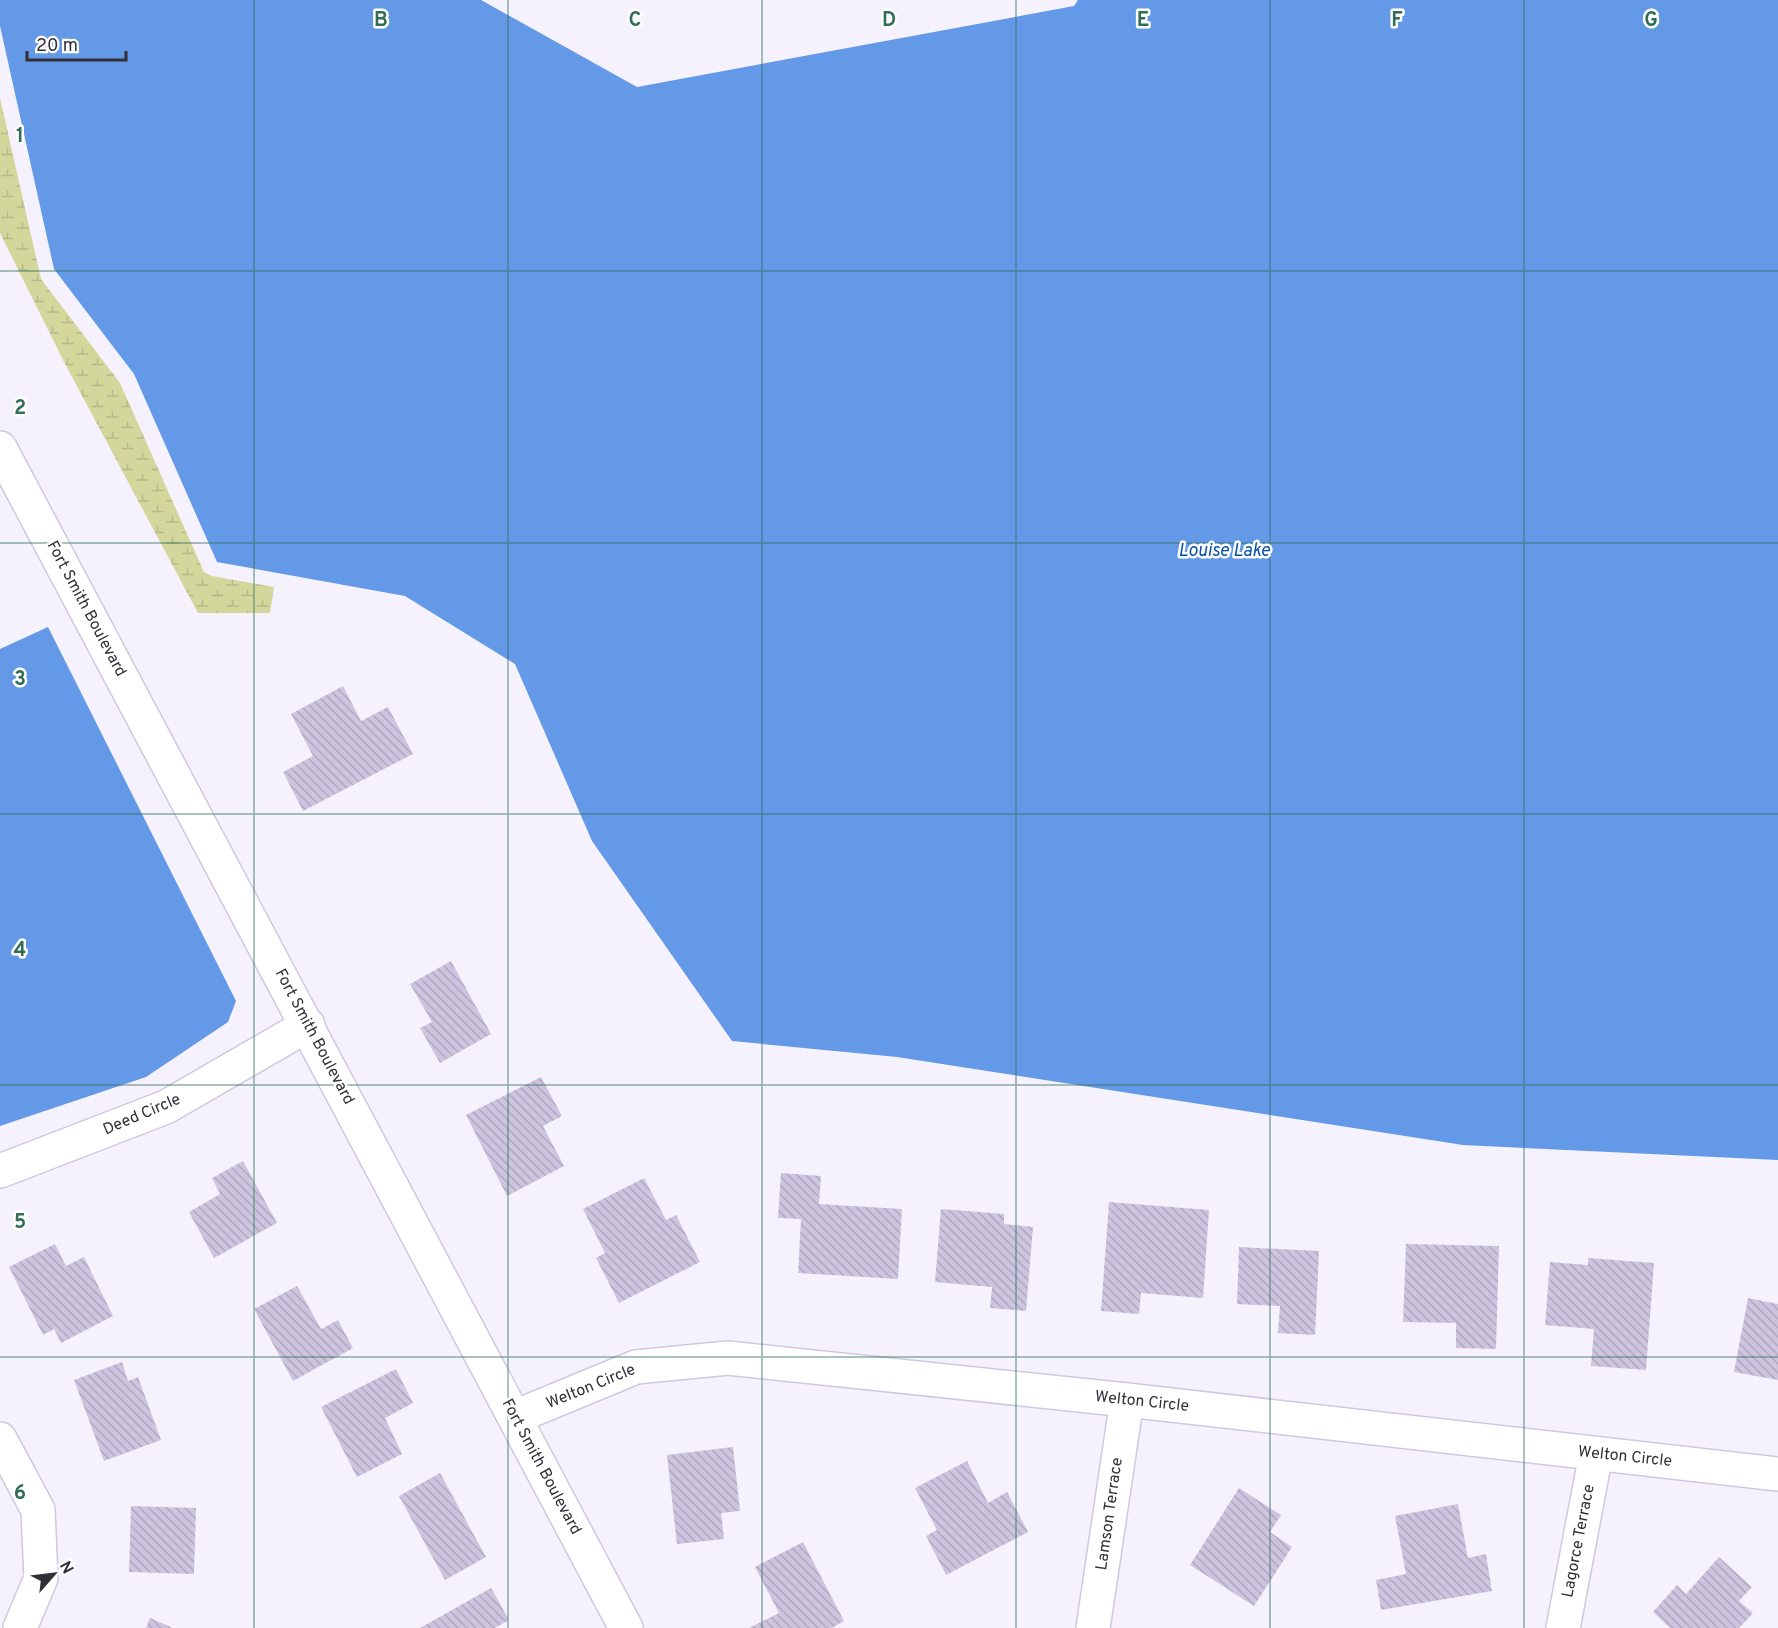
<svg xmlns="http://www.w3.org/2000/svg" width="1778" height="1628" viewBox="0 0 1778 1628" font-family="Overpass,sans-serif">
<defs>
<pattern id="wetland-marsh" width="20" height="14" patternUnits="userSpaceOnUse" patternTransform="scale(1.5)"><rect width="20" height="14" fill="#d4d79c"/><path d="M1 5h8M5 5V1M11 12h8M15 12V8" fill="none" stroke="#b6b987"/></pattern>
<pattern id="building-back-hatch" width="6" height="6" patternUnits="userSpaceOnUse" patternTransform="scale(1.5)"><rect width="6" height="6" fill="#cdc5df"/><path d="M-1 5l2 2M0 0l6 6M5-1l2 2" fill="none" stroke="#b0aac0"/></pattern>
</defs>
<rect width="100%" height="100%" fill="#f5f2fd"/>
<path fill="url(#wetland-marsh)" d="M0,98L41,279L120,383L204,572L212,576L274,587L270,613H198L64,362L0,233Z"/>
<path fill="#6399e6" d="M0,0H481L637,87L1074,6L1078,0H1778V1160L1463,1145L897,1057L732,1041L592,841L515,664L405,596L217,562L134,374L54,269L0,26Z
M48,627L236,1001L228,1022L146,1077L0,1126V649Z"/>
<path fill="url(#building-back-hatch)" d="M343,686L361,721L388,707L413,754L303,811L283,772L313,756L291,714Z
M451,961L491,1034L440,1063L420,1028L432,1022L410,984Z
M541,1077L562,1116L543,1126L564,1166L507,1196L466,1115Z
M243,1161L277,1223L214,1258L189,1212L220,1194L212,1178Z
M781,1173L821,1176L819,1204L902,1209L898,1279L798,1273L801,1219L778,1218Z
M644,1178L666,1220L676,1215L700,1262L619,1303L596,1258L605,1253L583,1209Z
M1109,1202L1209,1210L1203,1298L1141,1293L1139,1314L1101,1311Z
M941,1209L1004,1214V1224L1033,1227L1026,1311L990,1308L992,1287L935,1282Z
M55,1244L66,1266L84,1257L113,1316L61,1343L54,1329L43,1335L9,1267Z
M1406,1244L1499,1246L1496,1349L1456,1348V1323L1403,1322Z
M1239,1247L1319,1251L1315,1335L1278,1333L1280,1306L1237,1304Z
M1588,1258L1654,1263L1646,1370L1591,1366L1594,1329L1545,1325L1550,1262L1588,1265Z
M297,1286L321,1329L338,1320L353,1348L293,1381L254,1309Z
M1748,1298L1778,1304V1380L1734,1372Z
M122,1362L128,1381L138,1377L161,1440L104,1461L74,1380Z
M396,1369L413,1403L385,1418L402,1454L357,1477L321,1407Z
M733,1447L740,1511L721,1513L724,1539L677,1544L667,1455Z
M967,1461L988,1503L1007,1492L1028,1532L946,1575L926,1536L937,1530L915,1488Z
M440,1473L486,1557L445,1580L399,1496Z
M1239,1488L1281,1515L1270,1532L1292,1547L1254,1606L1190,1565Z
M1458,1504L1468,1558L1486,1554L1492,1591L1381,1610L1376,1580L1406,1574L1395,1516Z
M131,1506L196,1508L194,1574L129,1572Z
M803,1542L844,1621L832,1628H749L779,1613L755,1567Z
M1719,1557L1752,1587L1739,1601L1753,1613L1739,1628H1670L1653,1612L1677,1585L1686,1594Z
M491,1588L509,1620L495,1628H420Z
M150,1618L173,1628H146Z"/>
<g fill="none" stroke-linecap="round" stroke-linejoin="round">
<defs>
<path id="street" d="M0,1171L166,1107L308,1025
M515,1417L636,1367L728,1358L1127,1400L1778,1474
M0,1439L38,1510L41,1578L20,1628
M1093,1628L1127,1400
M1563,1628L1596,1454"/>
<path id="secondary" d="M0,448L626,1628"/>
</defs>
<use href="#street" stroke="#cfc8e2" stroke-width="36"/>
<use href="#secondary" stroke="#cfc8e2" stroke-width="36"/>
<use href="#street" stroke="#fff" stroke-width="33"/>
<use href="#secondary" stroke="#fff" stroke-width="33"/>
</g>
<path fill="none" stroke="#316d57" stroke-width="1.5" stroke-opacity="0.55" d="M254,0V1628M508,0V1628M762,0V1628M1016,0V1628M1270,0V1628M1524,0V1628M0,271H1778M0,543H1778M0,814H1778M0,1085H1778M0,1357H1778"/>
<g text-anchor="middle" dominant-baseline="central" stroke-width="5" stroke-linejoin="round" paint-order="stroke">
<g font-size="16" fill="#322f39" stroke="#fff">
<text transform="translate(86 609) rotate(62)">Fort Smith Boulevard</text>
<text transform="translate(314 1037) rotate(62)">Fort Smith Boulevard</text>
<text transform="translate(142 1115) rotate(-23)">Deed Circle</text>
<text transform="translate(591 1387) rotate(-22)">Welton Circle</text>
<text transform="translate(1142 1402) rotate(6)">Welton Circle</text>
<text transform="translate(1625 1457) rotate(6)">Welton Circle</text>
<text transform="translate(541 1467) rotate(62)">Fort Smith Boulevard</text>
<text transform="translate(1110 1514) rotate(-82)">Lamson Terrace</text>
<text transform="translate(1579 1541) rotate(-79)">Lagorce Terrace</text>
</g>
<g font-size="18" font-style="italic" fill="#044fa9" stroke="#fff">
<text x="1224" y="551">Louise Lake</text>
</g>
</g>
<g font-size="20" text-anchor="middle" font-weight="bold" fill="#316d57" stroke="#fff" stroke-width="5" stroke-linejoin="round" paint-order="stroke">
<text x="381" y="26">B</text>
<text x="635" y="26">C</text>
<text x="889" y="26">D</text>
<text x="1143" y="26">E</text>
<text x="1397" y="26">F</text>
<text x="1651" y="26">G</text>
<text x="20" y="142">1</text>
<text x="20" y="414">2</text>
<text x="20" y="685">3</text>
<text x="20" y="956">4</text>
<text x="20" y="1228">5</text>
<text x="20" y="1499">6</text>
</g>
<g transform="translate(54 1574) rotate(62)" stroke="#ffffff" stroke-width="4.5" paint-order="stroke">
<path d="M0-4.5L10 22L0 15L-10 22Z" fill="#322f39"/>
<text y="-9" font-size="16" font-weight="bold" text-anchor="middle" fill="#322f39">N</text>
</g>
<path d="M27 51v9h99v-9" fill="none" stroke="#322f39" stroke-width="3"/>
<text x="36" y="51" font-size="18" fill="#322f39" stroke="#ffffff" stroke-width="4.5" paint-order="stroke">20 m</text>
</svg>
